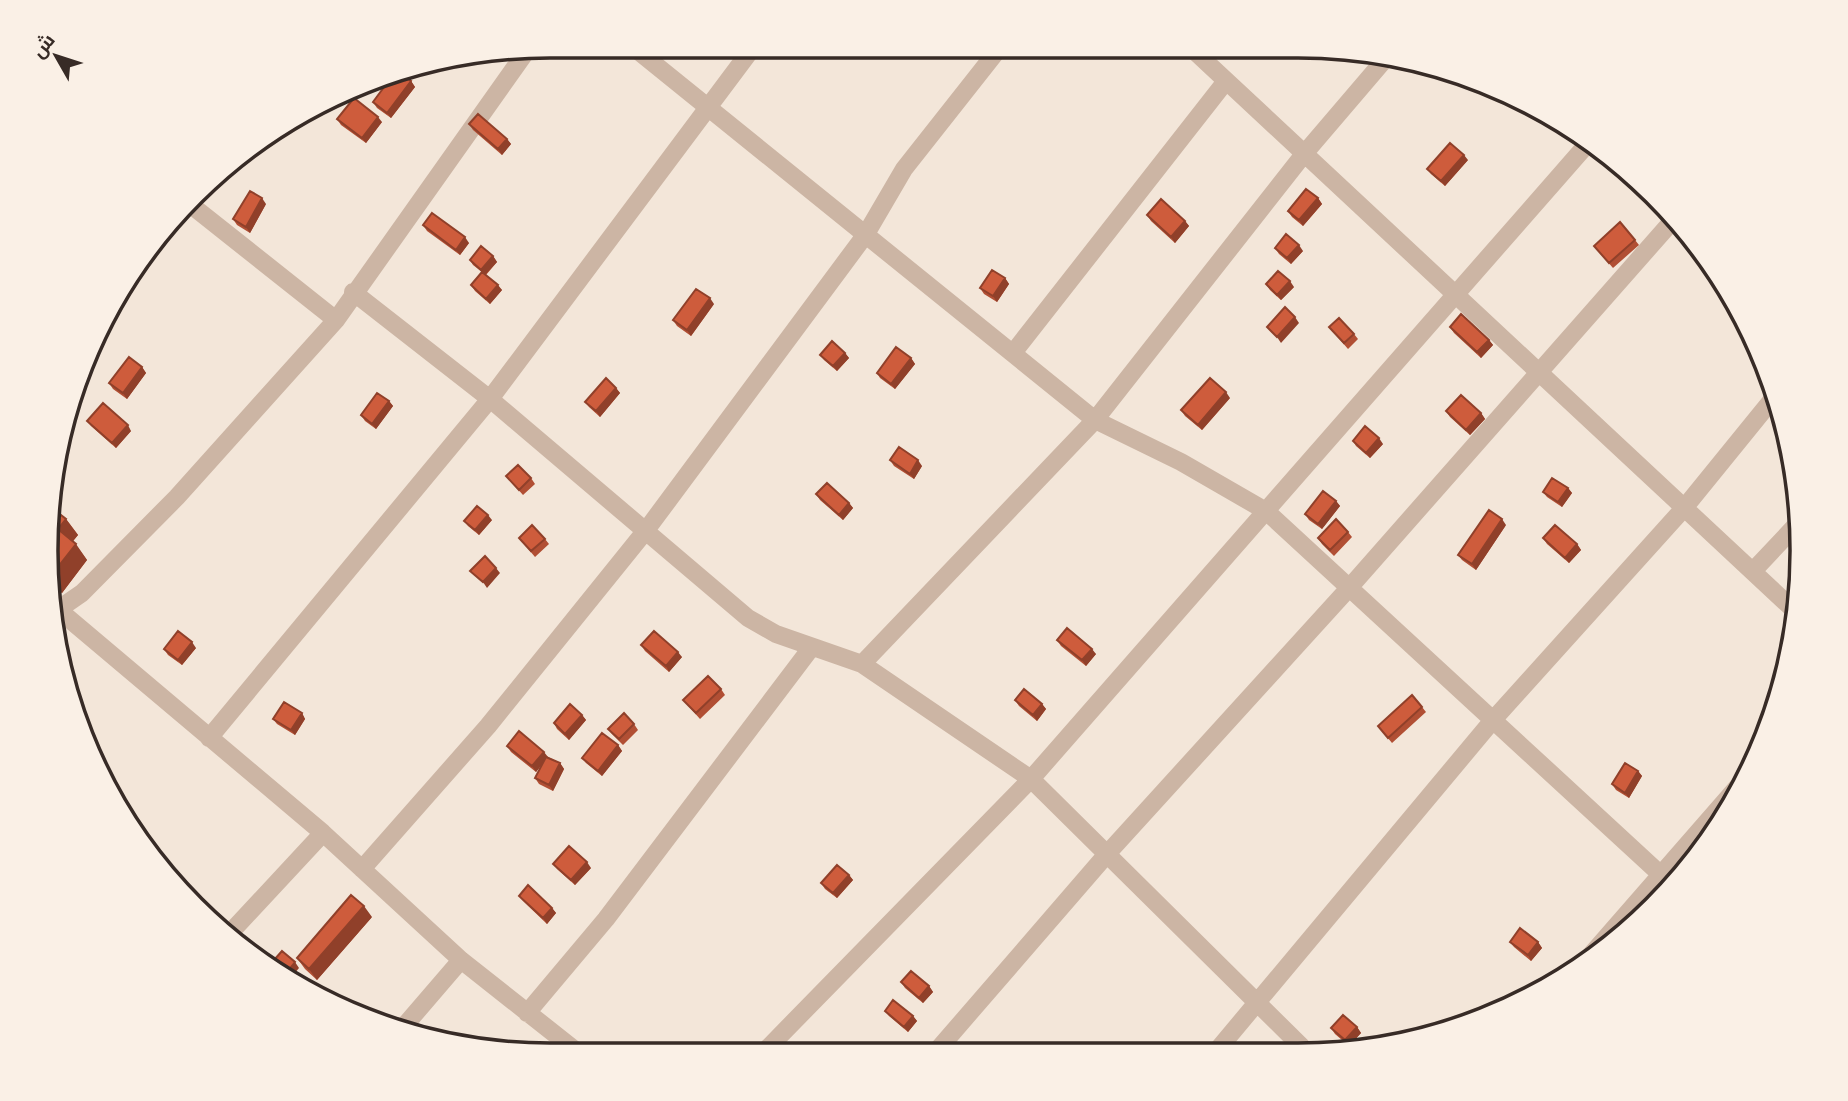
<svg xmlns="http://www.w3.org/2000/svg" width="1848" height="1101" viewBox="0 0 1848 1101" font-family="Cabin,Cairo,sans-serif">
<rect width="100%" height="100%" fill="#f3e6d9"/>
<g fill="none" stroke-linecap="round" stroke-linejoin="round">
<path stroke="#ccb5a4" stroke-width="18" d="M632,46L1095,420L1181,462L1266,511L1671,884
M1189,46L1796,612
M191,205L336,320
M353,292L490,399L748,618L776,634L862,664L1031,779L1309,1054
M1013,353L1226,81
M1753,571L1800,521
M55,607L323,833L461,960L580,1054
M56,611L82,593L177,497L336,320L528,49
M862,664L1095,420L1304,154L1386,58
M209,738L490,399L754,46
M362,869L488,726L647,529L866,234L904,169L1001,46
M230,933L323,833
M1583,964L1747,776
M527,1013L606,919L811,648
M400,1031L461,960
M762,1054L1031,779L1590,141
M934,1054L1107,854L1349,588L1675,218
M1214,1054L1493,720L1685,507L1776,395"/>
</g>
<path fill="#b14f34" d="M1234,46H1243L1238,51Z
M411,81L415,87L391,118L377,108L373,102Z
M337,119L382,122L366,143L341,125Z
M469,124L507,139L511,144L502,155L473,130Z
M1468,160L1445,186L1431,174L1427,169Z
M1318,198L1322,204L1303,226L1292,217L1288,211Z
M266,204L250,233L237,225L233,219Z
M1147,215L1185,221L1189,226L1175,243L1151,221Z
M423,225L469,243L460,255L427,231Z
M1635,240L1639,245L1613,268L1594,246Z
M1275,248L1303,251L1291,264L1279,254Z
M493,256L497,262L486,275L502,290L490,304L475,291L471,285L482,272L473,265L470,260Z
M1005,278L1009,284L997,302L984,294L980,288Z
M1266,284L1294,287L1281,300L1270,290Z
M714,304L691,336L677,326L673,320Z
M1329,327L1354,334L1358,339L1348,349Z
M1450,327L1489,340L1493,345L1481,358L1454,333Z
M845,353L849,358L837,371L824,360L820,355Z
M911,358L915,364L895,389L880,378L877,373Z
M142,367L146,373L127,399L113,389L109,383Z
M616,388L620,393L600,417L589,407L585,402Z
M1230,398L1202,430L1185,416L1181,410Z
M389,401L393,406L376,429L365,421L361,415Z
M1446,411L1481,413L1485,419L1470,435L1450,417Z
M87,421L131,431L116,448L91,426Z
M1353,441L1383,444L1370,458L1356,446Z
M890,460L922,466L914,479L894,466Z
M506,476L531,478L535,484L523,495Z
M1568,488L1572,493L1562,507L1547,497L1543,492Z
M816,494L849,503L853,508L843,520L820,500Z
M1336,501L1340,506L1322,529L1309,520L1305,514Z
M66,519L78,535L73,541L87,560L62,593L51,585L46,550Z
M492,520L479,535L468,526L464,521Z
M1506,525L1476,570L1462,560L1458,555Z
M1348,532L1352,537L1334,556L1322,544L1318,538Z
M519,538L545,539L549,544L535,557Z
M1543,538L1577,544L1581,550L1569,563L1547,544Z
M1057,640L1096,654L1086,666L1061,646Z
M641,645L682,657L669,672L645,651Z
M196,648L182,665L168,655L164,649Z
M721,689L725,695L700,719L683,700Z
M1015,700L1042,704L1046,709L1037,721L1019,706Z
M1422,707L1426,712L1392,743L1378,726Z
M302,713L305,719L295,735L277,724L273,719Z
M582,715L586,720L569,740L557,729L554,723Z
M634,724L638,730L623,745L612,734L608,729Z
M618,745L622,751L602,776L586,763L582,758Z
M507,746L548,757L560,763L564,769L553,791L539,784L535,778L543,763L536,772L511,752Z
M1638,771L1642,776L1629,798L1616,790L1612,784Z
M553,864L591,868L575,885L557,869Z
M849,875L853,880L837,898L825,889L821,883Z
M519,896L552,908L556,913L547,924L523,901Z
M372,917L317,980L305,969L297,958Z
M1510,942H1538L1542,948L1531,961L1514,947Z
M901,982L929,986L933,992L923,1003L905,988Z
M885,1011L913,1016L917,1021L908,1032L889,1016Z
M1357,1027L1361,1033L1349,1046L1335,1034L1331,1028Z"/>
<path fill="#90402a" d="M918,46H927L919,55L915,49Z
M411,81L415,87L391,118L387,113Z
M378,117L382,122L366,143L362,138Z
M507,139L511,144L502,155L498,149Z
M1464,155L1468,160L1445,186L1441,181Z
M262,198L266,204L250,233L246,227Z
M1318,198L1322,204L1303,226L1299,220Z
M1185,221L1189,226L1175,243L1171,237Z
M465,237L469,243L460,255L456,250Z
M1299,245L1303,251L1291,264L1287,258Z
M493,256L497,262L485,275L481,270Z
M1005,278L1009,284L997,302L993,296Z
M1290,281L1294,287L1281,300L1277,295Z
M498,285L502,290L490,304L486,299Z
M710,298L714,304L691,336L687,330Z
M1295,317L1299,323L1281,343L1277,337Z
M1489,340L1493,345L1481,358L1477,352Z
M845,353L849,358L837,371L833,366Z
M911,358L915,364L895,389L891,384Z
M142,367L146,373L127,399L123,393Z
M616,388L620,393L600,417L596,411Z
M1226,392L1230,398L1202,430L1198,425Z
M389,401L393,406L376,429L372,424Z
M1481,413L1485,419L1470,435L1466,430Z
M128,425L131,431L116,448L112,443Z
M1379,438L1383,444L1370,458L1366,453Z
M918,460L922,466L914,479L910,474Z
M1568,488L1572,493L1562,507L1558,502Z
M1336,501L1340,506L1322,529L1318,524Z
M849,503L853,508L843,520L839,515Z
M488,515L492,520L479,535L475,530Z
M66,519L78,535L69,546L58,529Z
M1502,519L1506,525L1476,570L1472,564Z
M76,544L87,560L62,593L50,577Z
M1577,544L1581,550L1569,563L1565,558Z
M496,568L500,573L487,588L483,582Z
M192,642L196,648L182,665L178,660Z
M1092,649L1096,654L1086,666L1082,660Z
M678,652L682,657L669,672L666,666Z
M1042,704L1046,709L1037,721L1033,715Z
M302,713L305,719L295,735L291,730Z
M582,715L586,720L569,740L565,734Z
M618,745L622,751L602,776L598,771Z
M544,752L548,757L536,772L532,766Z
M560,763L564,769L553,791L549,785Z
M1638,771L1642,776L1629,798L1625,793Z
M587,862L591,868L575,885L571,880Z
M849,875L853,880L837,898L833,893Z
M364,906L372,917L317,980L309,969Z
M552,908L556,913L547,924L543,918Z
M1538,942L1542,948L1531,961L1528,955Z
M295,962L299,968L289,980L283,977Z
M929,986L933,992L923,1003L919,998Z
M913,1016L917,1021L908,1032L904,1027Z
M1357,1027L1361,1033L1349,1046L1345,1040Z"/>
<path fill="#ce5c3c" stroke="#90402a" stroke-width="2" d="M396,71H398L411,81L387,113L373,102Z
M354,98L378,117L362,138L337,119Z
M478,114L507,139L498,149L469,124Z
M1450,143L1464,155L1441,181L1427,169Z
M1306,189L1318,198L1299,220L1288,211Z
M250,191L262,198L246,227L233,219Z
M1161,199L1185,221L1171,237L1147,215Z
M432,213L465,237L456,250L423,225Z
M1620,222L1635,240L1609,263L1594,246Z
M1286,234L1299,245L1287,258L1275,248Z
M481,246L493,256L481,270L470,260Z
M992,270L1005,278L993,296L980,288Z
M1278,271L1290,281L1277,295L1266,284Z
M482,272L498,285L486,299L471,285Z
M696,289L710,298L687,330L673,320Z
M1285,307L1295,317L1277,337L1267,327Z
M1461,314L1489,340L1477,352L1450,327Z
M1339,318L1354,334L1344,343L1329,327Z
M832,341L845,353L833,366L820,355Z
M896,347L911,358L891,384L877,373Z
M129,357L142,367L123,393L109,383Z
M606,378L616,388L596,411L585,402Z
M1210,378L1226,392L1198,425L1181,410Z
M377,393L389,401L372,424L361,415Z
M1461,395L1481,413L1466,430L1446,411Z
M103,403L128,425L112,443L87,421Z
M1365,426L1379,438L1366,453L1353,441Z
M899,447L918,460L910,474L890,460Z
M518,465L531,478L519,490L506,476Z
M1552,478L1568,488L1558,502L1543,492Z
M827,483L849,503L839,515L816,494Z
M1323,491L1336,501L1318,524L1305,514Z
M477,506L488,515L475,530L464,521Z
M52,508L66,519L58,529L76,544L50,577L46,550Z
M1489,510L1502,519L1472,564L1458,555Z
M1336,519L1348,532L1330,550L1318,538Z
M532,525L545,539L531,551L519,538Z
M1555,525L1577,544L1565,558L1543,538Z
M485,556L496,568L483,582L470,571Z
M1067,628L1092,649L1082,660L1057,640Z
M178,631L192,642L178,660L164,649Z
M654,631L678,652L666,666L641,645Z
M708,676L721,689L696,713L683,700Z
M1024,689L1042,704L1033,715L1015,700Z
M1412,695L1422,707L1388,738L1378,726Z
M284,702L302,713L291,730L273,719Z
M570,704L582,715L565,734L554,723Z
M624,713L634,724L619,739L608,729Z
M519,731L544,752L532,766L507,746Z
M602,733L618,745L598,771L582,758Z
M546,757L560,763L549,785L535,778Z
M1625,763L1638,771L1625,793L1612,784Z
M569,846L587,862L571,880L553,864Z
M837,865L849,875L833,893L821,883Z
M528,885L552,908L543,918L519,896Z
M351,895L364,906L309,969L297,958Z
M1520,928L1538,942L1528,955L1510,942Z
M282,951L295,962L283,977L267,968Z
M911,971L929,986L919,998L901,982Z
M893,1000L913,1016L904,1027L885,1011Z
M1343,1015L1357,1027L1345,1040L1331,1028Z
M833,1049L839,1054H828Z"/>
<path d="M0 0H1848V1101H0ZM550 58H1298A492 492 0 0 1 1790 550V551A492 492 0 0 1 1298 1043H550A492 492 0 0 1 58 551V550A492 492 0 0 1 550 58Z" fill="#faf0e6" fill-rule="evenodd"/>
<path fill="none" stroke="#372b26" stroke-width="3.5" d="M550 58H1298A492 492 0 0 1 1790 550V551A492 492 0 0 1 1298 1043H550A492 492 0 0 1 58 551V550A492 492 0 0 1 550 58Z"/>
<g transform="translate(56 56) rotate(309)" stroke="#faf0e6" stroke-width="5" paint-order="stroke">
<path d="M0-5L12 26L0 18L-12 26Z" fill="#372b26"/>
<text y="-10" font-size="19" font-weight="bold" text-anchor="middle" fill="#372b26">ش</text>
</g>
</svg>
